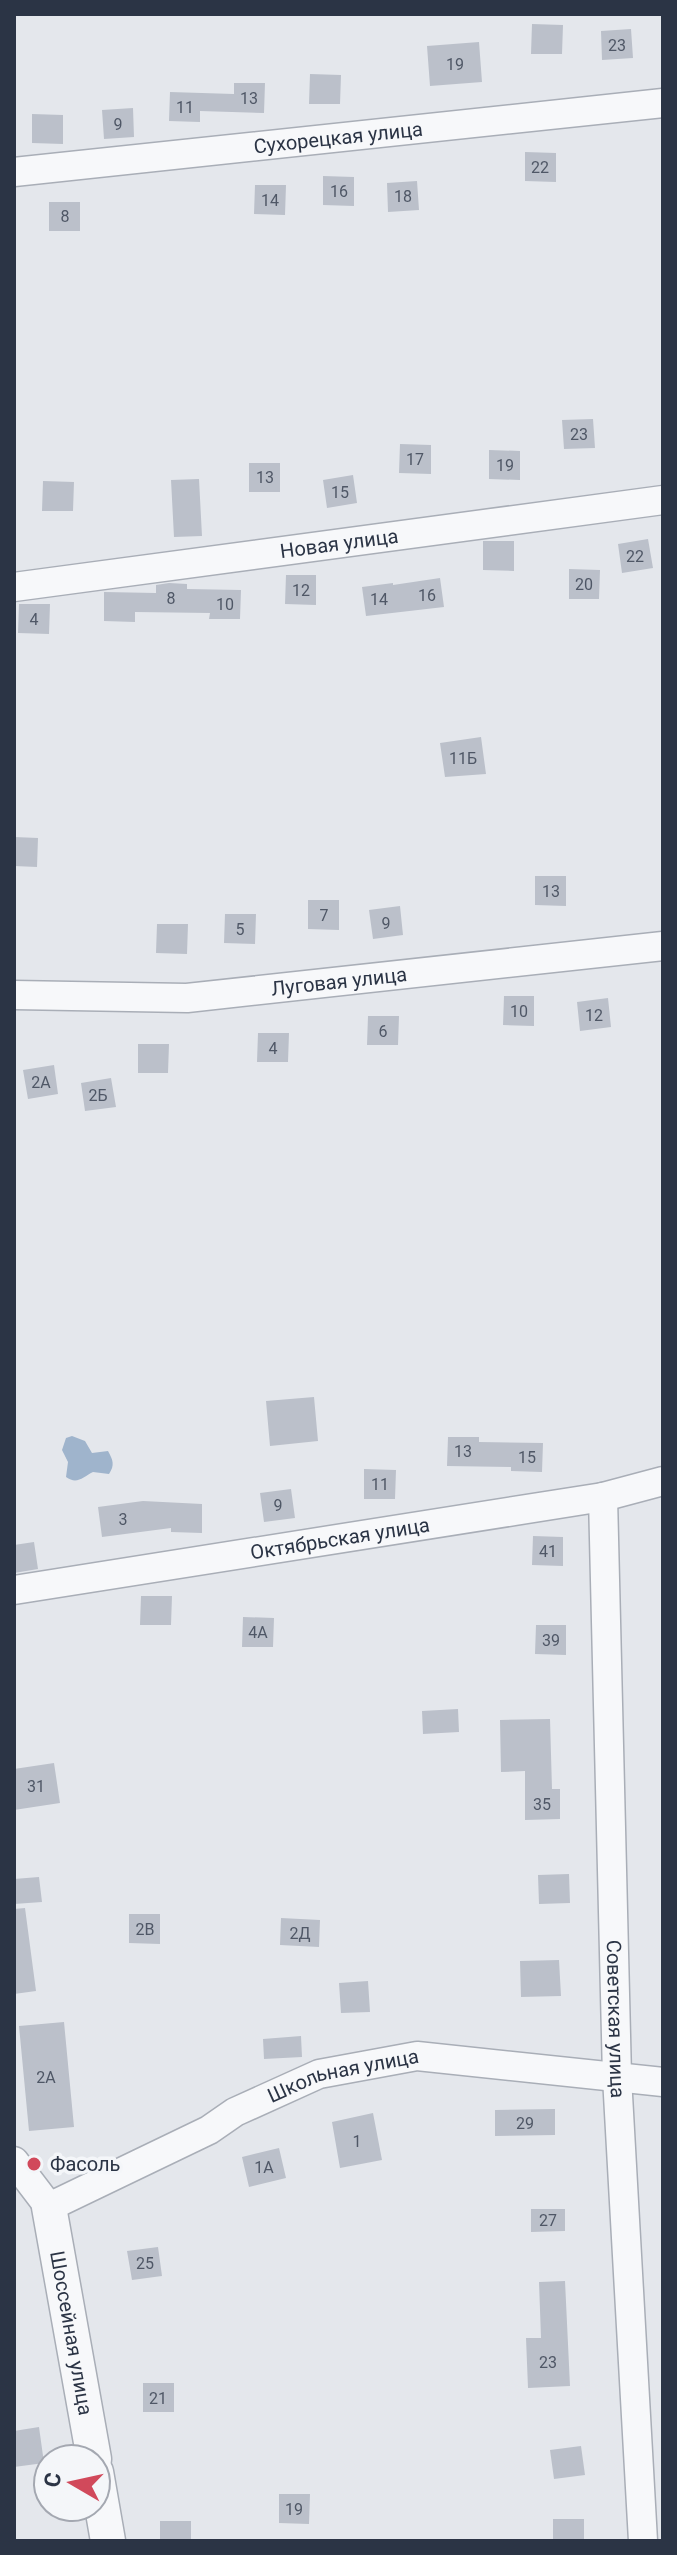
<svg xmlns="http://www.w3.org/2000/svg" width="677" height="2555" viewBox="0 0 677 2555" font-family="Roboto,sans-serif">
<rect width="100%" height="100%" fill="#e4e7ec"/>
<path fill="#9fb4cc" d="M72,1436L85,1441L92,1453L108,1451C113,1460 115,1465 109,1474L93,1472C83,1477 77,1485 66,1477L68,1462L62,1450L66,1438Z"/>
<path fill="#bbc0ca" d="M532,24L563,25L562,54H531Z
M631,29L633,58L602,60L601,31Z
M479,42L482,82L430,86L427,46Z
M310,74L341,75L340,104H309Z
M234,83H265L264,113L200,111V122L169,121L170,92L234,94Z
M133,108L134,137L104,139L102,110Z
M32,114L63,115V144L32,143Z
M525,152L556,153V182L525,181Z
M323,176L354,177V206L323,205Z
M417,181L419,210L388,212L387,183Z
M255,185H286L285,215L254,214Z
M49,202H80V231H49Z
M593,419L595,448L564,449L562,420Z
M400,444L431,445V474L399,473Z
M489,450L520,451V480L489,479Z
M249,463H280V492H249Z
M353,475L357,503L327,508L323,480Z
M199,479L202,536L174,537L171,480Z
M43,481L74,482L73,511H42Z
M648,539L653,568L622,573L618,544Z
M483,541H514V571L483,570Z
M569,569L600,570L599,599H569Z
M286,575H316V605L285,604Z
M440,578L444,607L366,616L362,587L393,583V585Z
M169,583L187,584V589L241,590L240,619H209L210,613L135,612V622L104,621V592L156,593V585Z
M19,604H50L49,634L18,633Z
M481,737L486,774L445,777L440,743Z
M14,837L38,838L37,867L14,866Z
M535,876H566V906L535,905Z
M308,900H339V930L308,929Z
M400,906L403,935L373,939L369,910Z
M225,914H256L255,944L224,943Z
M157,924H188L187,954L156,953Z
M504,996H534V1026L503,1025Z
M608,998L611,1027L580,1031L577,1002Z
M368,1016H399L398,1045H367Z
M258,1033H289L288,1062H257Z
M138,1044H169L168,1073H138Z
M54,1065L58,1094L28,1099L23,1070Z
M111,1078L116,1107L85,1111L81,1083Z
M314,1397L318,1441L270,1446L266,1401Z
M448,1437H479V1442L543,1443L542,1472L511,1471V1467L447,1466Z
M364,1469L396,1470L395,1499H364Z
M291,1489L295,1518L264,1522L260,1493Z
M143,1501L202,1504V1533L171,1532V1528L102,1537L98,1507Z
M533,1536L563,1537V1566L532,1565Z
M34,1542L38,1569L14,1573V1545Z
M141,1596H172L171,1625H140Z
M243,1617L274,1618L273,1647H242Z
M536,1625H566V1655L535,1654Z
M458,1709L459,1732L423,1734L422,1711Z
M550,1719L552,1789H560V1819L525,1820V1771L501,1772L500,1720Z
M54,1763L60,1803L14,1810V1769Z
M569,1874L570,1903L539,1904L538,1875Z
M39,1877L42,1902L14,1904V1879Z
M25,1908L36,1991L14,1994V1909Z
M129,1914H160V1944L129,1943Z
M281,1918L320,1920L319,1947L280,1945Z
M559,1960L561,1996L521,1997L520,1961Z
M368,1981L370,2012L341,2013L339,1983Z
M64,2022L74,2127L29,2131L19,2026Z
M301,2036L302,2057L264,2059L263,2039Z
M555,2109V2135L495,2136V2110Z
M373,2113L382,2160L340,2168L332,2122Z
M279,2148L286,2178L249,2187L242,2157Z
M531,2209H565V2231L531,2232Z
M158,2247L162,2276L132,2280L127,2251Z
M565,2281L570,2386L528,2388L526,2338H541L539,2282Z
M143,2383H174V2412H143Z
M39,2427L44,2463L14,2467V2431Z
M581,2446L585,2475L554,2479L550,2450Z
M279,2494H310L309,2524L279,2523Z
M553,2519H584V2541H553Z
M160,2521H191V2541H160Z"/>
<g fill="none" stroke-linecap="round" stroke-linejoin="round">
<defs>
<g id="minor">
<path id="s1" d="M14,172L663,103"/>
<path id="s2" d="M14,587L663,500"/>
<path id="s3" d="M14,995L187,998L663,946"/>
<path id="s4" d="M603,1497L617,2077L643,2541"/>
<path id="s5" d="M14,1590L603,1497L663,1481"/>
<path id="s6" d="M14,2161L49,2207L209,2130L235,2112L319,2074L417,2056L663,2082"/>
</g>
<g id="tertiary">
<path id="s7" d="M49,2207L94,2459"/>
<path d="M96,2472L108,2541"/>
</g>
</defs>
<use href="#minor" stroke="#a9aeb7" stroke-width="31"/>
<use href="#tertiary" stroke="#a9aeb7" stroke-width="37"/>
<use href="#minor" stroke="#f7f8fa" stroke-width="28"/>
<use href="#tertiary" stroke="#f7f8fa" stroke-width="34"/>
</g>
<circle fill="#d1495b" stroke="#f4f6f9" stroke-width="3" cx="34" cy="2164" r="8"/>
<g text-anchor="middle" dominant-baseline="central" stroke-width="7" stroke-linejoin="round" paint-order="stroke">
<g font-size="16" fill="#4f5766">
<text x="617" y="45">23</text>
<text x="455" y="64">19</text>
<text x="249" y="98">13</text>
<text x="185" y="107">11</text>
<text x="118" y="124">9</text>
<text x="540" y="167">22</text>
<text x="339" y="191">16</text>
<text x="403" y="196">18</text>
<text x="270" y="200">14</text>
<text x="65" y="216">8</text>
<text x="579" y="434">23</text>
<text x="415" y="459">17</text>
<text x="505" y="465">19</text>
<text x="265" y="477">13</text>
<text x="340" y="492">15</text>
<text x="635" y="556">22</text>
<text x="584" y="584">20</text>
<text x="301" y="590">12</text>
<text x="427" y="595">16</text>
<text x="171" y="598">8</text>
<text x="379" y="599">14</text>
<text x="225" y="604">10</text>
<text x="34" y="619">4</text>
<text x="463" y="758">11Б</text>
<text x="551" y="891">13</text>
<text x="324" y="915">7</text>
<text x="386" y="923">9</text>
<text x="240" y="929">5</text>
<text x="519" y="1011">10</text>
<text x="594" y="1015">12</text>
<text x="383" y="1031">6</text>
<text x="273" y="1048">4</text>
<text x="41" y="1082">2А</text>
<text x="98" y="1095">2Б</text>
<text x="463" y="1451">13</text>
<text x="527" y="1457">15</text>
<text x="380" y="1484">11</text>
<text x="278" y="1505">9</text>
<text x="123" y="1519">3</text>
<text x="548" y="1551">41</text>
<text x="258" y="1632">4А</text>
<text x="551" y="1640">39</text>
<text x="36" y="1786">31</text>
<text x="542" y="1804">35</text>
<text x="145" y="1929">2В</text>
<text x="300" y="1933">2Д</text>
<text x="46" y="2077">2А</text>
<text x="525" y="2123">29</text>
<text x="357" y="2141">1</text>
<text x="264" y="2167">1А</text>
<text x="548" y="2220">27</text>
<text x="145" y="2263">25</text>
<text x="548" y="2362">23</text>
<text x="158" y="2398">21</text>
<text x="294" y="2509">19</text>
</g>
<g font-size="20" fill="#2b3445" stroke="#f4f6f9">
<text stroke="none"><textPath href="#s1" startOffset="326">Сухорецкая улица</textPath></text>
<text stroke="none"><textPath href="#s2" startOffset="328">Новая улица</textPath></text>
<text stroke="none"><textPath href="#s3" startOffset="326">Луговая улица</textPath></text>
<text stroke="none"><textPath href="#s5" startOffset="330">Октябрьская улица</textPath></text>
<text stroke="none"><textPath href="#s4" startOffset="522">Советская улица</textPath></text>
<text stroke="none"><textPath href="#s6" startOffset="382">Школьная улица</textPath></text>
<text stroke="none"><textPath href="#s7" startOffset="128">Шоссейная улица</textPath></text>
</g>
<g font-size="20" fill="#2b3445" stroke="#f4f6f9" text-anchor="start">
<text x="50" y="2164">Фасоль</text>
</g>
</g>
<rect width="677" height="2555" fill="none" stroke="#2b3445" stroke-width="32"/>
<g transform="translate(72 2483) rotate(279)"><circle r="38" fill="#f4f6f9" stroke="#a4a8b1" stroke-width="2"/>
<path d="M0-6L14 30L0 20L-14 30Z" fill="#d1495b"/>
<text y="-12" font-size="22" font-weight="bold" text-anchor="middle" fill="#2b3445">С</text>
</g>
</svg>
